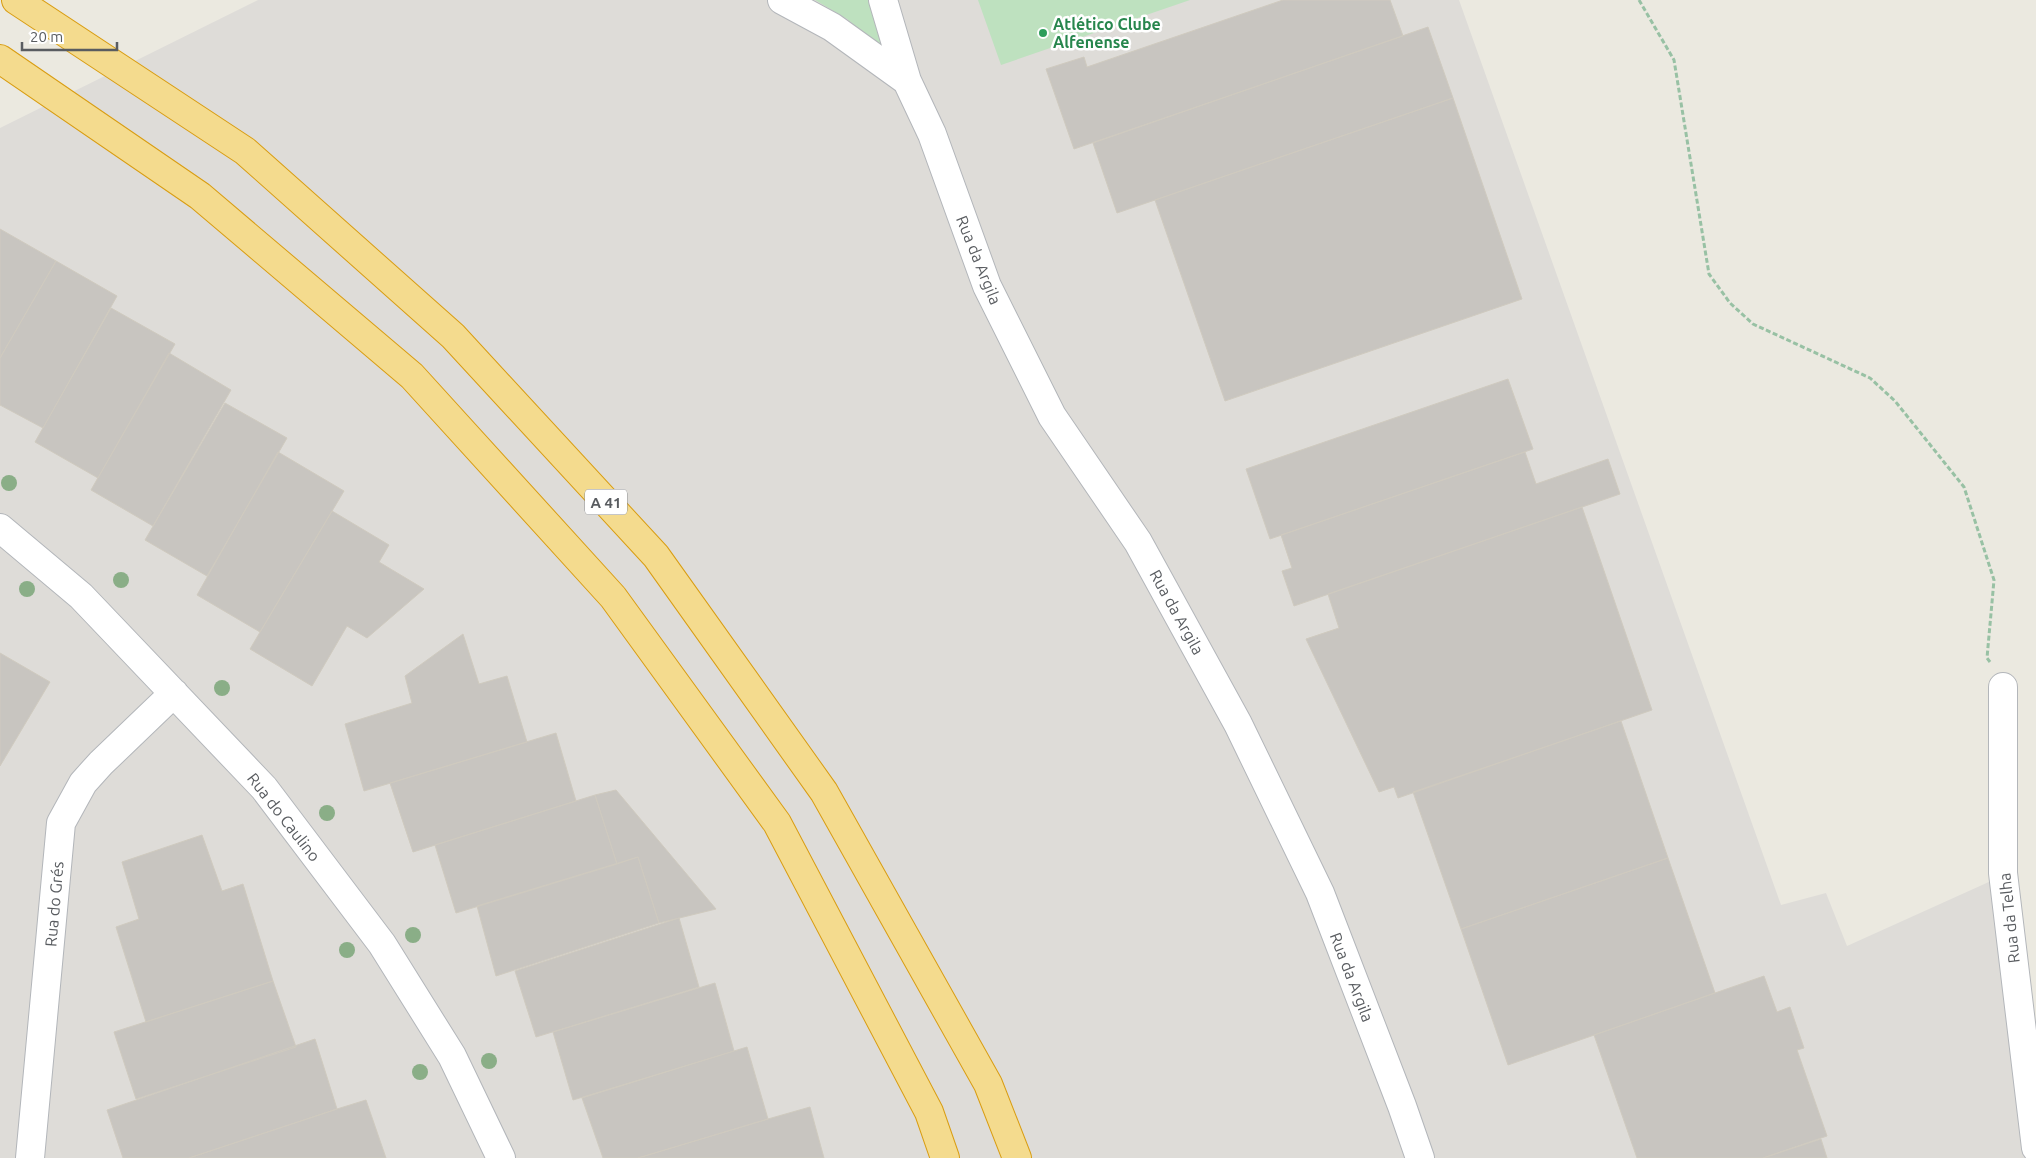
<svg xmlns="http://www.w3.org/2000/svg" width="2036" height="1158" viewBox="0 0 2036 1158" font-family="Ubuntu,sans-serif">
<rect width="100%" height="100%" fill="#ebe9e0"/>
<path fill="#dedcd8" d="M258,0H1459L1781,905L1826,893L1847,946L1991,881L2024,1158H0V128Z"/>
<path fill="#bee1bf" d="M815,0H871L885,48L878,45L847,19Z
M978,0H1190L1001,65Z"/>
<path fill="#c8c5c0" stroke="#cfcabf" d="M1283,0H1390L1403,36L1074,149L1046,69L1084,57L1087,67Z
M1428,27L1453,98L1117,213L1093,143Z
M1453,98L1522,299L1225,401L1155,200Z
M0,229L56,261L0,358Z
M56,261L117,296L43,428L0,405V358Z
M111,308L175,344L98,478L35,442Z
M169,353L231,390L153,526L91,490Z
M1508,379L1533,449L1270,539L1246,469Z
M225,403L287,438L207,576L145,540Z
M278,452L344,491L260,632L197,595Z
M1525,452L1536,484L1608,459L1620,494L1294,606L1282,571L1292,568L1281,535Z
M1582,507L1652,710L1398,798L1394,787L1379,792L1306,639L1339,628L1328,594Z
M332,511L389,545L379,562L424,589L367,638L347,626L312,686L250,649Z
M463,634L479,684L507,676L527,742L364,791L345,724L412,703L405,676Z
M0,653L50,682L0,766Z
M1621,721L1668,858L1461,929L1413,792Z
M556,733L576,801L413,852L390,783Z
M616,790L716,909L659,923L638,857L617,864L595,795Z
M595,795L617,864L456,913L435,845Z
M202,835L222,891L243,884L273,981L146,1022L116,927L139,919L122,862Z
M638,857L659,923L496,976L477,906Z
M1668,858L1715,993L1508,1065L1461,929Z
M679,918L699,987L536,1037L515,971Z
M1764,976L1777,1012L1790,1007L1804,1048L1797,1050L1827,1136L1763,1158H1637L1594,1035Z
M273,981L296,1047L136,1099L114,1032Z
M715,983L734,1051L573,1100L553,1032Z
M315,1039L337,1109L189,1158H123L107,1110Z
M747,1047L768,1119L638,1158H603L582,1098Z
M366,1100L386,1158H189L337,1109Z
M810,1107L824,1158H638L768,1119Z
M1821,1139L1827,1158H1763Z"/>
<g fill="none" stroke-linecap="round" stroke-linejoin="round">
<defs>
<path id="minor" d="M782,0L832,27L907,81
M883,0L907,81L932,134L987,286L1052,416L1138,542L1238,724L1320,893L1402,1106L1420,1158
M0,528L81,596L264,788L382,944L452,1056L501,1158
M2003,687V873L2036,1148
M30,1158L61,823L83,783L101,763L174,693"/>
<path id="motorway" d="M16,0L245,151L453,336L656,556L824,792L988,1084L1017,1158
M0,59L200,196L412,376L613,597L777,823L929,1112L945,1158"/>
</defs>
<use href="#minor" stroke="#b3b6ba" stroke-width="30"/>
<use href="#motorway" stroke="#d99d12" stroke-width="30"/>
<path stroke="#98c1a4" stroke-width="3" stroke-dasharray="5 2.5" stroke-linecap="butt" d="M1639,0L1674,60L1709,274L1730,303L1753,324L1870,378L1895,401L1964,487L1994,580L1987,658L1990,662"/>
<use href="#minor" stroke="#fff" stroke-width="28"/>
<use href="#motorway" stroke="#f4db8e" stroke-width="28"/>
</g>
<g fill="#8aae87">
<circle cx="9" cy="483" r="8"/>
<circle cx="121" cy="580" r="8"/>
<circle cx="27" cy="589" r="8"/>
<circle cx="222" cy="688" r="8"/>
<circle cx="327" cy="813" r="8"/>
<circle cx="413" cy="935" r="8"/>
<circle cx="347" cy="950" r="8"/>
<circle cx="489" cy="1061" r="8"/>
<circle cx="420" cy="1072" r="8"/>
</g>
<circle fill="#2e9e5b" stroke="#fff" stroke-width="2" cx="1043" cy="33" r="5"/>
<g text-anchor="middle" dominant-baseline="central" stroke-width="5" stroke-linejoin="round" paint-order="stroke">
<rect fill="#fff" stroke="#8b8d90" stroke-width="1" x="585" y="489.5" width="42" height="25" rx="4"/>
<g font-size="15" font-weight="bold" fill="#595c60">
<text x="606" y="502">A 41</text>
</g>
<g font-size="16" font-weight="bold" fill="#27864d" stroke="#fff" text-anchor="start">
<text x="1053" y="24">Atlético Clube<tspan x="1053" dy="18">Alfenense</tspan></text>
</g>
<g font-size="16" fill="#595c60" stroke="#fff">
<text transform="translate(979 260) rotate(68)">Rua da Argila</text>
<text transform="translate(1177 612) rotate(61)">Rua da Argila</text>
<text transform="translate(284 817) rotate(52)">Rua do Caulino</text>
<text transform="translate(54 904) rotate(-85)">Rua do Grés</text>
<text transform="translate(2009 918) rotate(-96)">Rua da Telha</text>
<text transform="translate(1352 977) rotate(69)">Rua da Argila</text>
</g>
</g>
<path d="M22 42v8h95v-8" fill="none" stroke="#595c60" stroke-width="2.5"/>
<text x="30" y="42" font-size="15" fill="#595c60" stroke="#ffffff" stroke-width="4" paint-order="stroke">20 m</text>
</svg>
